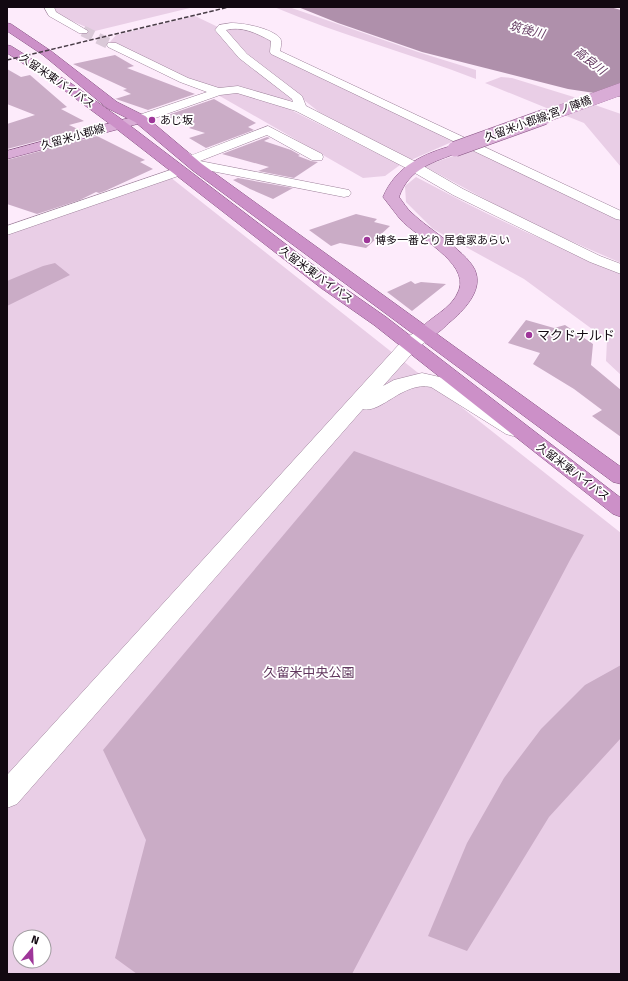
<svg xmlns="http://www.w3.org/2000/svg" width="628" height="981" viewBox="0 0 628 981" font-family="'Fira Sans','Noto Sans JP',sans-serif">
<rect width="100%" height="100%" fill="#fdebfb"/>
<path fill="#e9cee6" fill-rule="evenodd" d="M51,7H194L95,31L56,14Z
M274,7H289L418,52L476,70V79C409,53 340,35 274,7Z
M195,16L218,27L215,31L238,53L295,100L287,101L240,86L215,89L179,76L110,42L116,35Z
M250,28L272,41L270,52L454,141L411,160L319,112L253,59L224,30L227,29Z
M501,77L512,78L577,98L549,109L485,83Z
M237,90L281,105L400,165L385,176L363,178L218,95Z
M595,105L621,114V167L584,123L564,115Z
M471,150L621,220V263L527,222L424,166Z
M170,177L621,533V974H7V234ZM20,937H44V961H20Z
M416,177C483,213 551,245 621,273V375L606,361L607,340L524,279L433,229L406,202L405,186Z"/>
<path fill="#af90ab" d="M298,7H610L621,10V97L568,89L422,52L338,23Z"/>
<path fill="#caacc6" d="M115,55L134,66L127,68L195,94L148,110L116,99H115L131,94L123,90L127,89L73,64Z
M7,69L21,77L30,75L67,107L61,109L84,121L69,125L80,130L7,149V124L35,115L7,104Z
M214,99L256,123L248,127L254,130L206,148L189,138L205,133L189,128L193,126L165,116Z
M97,136L145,160L140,162L153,169L105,191L99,193L96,192L80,200L37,214L7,204V160Z
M267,137L270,138L264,141L291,150L300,155L298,156L311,161L318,162L294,178L258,171L269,167L222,154Z
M238,178L293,188L273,199L250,189L233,180Z
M356,214L377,219L374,222L390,226L366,248L340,243L331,246L309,230Z
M55,263L70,275L7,306V281L43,266Z
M411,281L415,284L421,282L446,284L412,311L387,292Z
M526,320L554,328L565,325L593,344L591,365L621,390V437L592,416L602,410L574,389L533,364L540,353L508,343Z
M354,451L584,535L570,560L352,974H137L115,958L146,840L103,750Z
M621,665V738L549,817L467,951L428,936L467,843L504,778L541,729L585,685Z"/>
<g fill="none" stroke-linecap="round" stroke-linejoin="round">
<path stroke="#dac9d8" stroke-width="11" stroke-dasharray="11 5.5" stroke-linecap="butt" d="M83,31L112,45"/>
<defs>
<path id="minor" d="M44,7H54L56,12L88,31L87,33H79L49,16Z
M231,23C244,23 271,28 280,38C282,41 281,47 280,51L621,211V220L616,219L271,54L270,52L271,41C256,33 242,26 226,30L247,54L302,96L306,106L418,163L463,189L600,256L621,264V274L590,262L453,195L408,169L296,111L237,93L220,95L144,122H136L134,119L136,116L207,92L180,82L108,47L107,45L108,43H116L188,78L219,88L238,86L293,102L292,99L239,58L215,30L219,25Z
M268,126L322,154L323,157L322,160H312L267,135L200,161L344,189L349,190L351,193L349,196L344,197L196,168L191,167L175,154L176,151H186L192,155Z
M179,167L184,168L186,171L184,174L7,235V226Z"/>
<path id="tertiary" d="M426,328L432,329L435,333L432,337L417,348L383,386L394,380L422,373L444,378L520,426L523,430L520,434L513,436L506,434L431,387C403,381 381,414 363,409L17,804L7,808V775L403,340L420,329Z"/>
<path id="primary" d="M140,115L145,116L147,119L145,122L7,159V151Z
M455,145L460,146L462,149L460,152C434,162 409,168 399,197C403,202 407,209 412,213C428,229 471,254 476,273C482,292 463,311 450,322C441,330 433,340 420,337L417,333C428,317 452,310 459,290C469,262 416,237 400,219C394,212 389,204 383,197C396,166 424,153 455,145Z"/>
<path id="trunk" d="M7,23L11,24L51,51L117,102L145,116L202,164L621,467V484L613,482L192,170L135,122L107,108L43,55L7,31Z
M7,45L11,46L72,84L124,121L333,280L386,317L621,498V517L613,514L374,325L321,288L114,127L64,90L7,53Z"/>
</defs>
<use href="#minor" stroke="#9e829b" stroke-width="1"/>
<use href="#tertiary" stroke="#9e829b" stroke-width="1"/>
<use href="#primary" stroke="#834f7f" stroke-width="1"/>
<use href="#trunk" stroke="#834f7f" stroke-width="1"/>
<use href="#minor" fill="#fff" fill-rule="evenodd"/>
<use href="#tertiary" fill="#fff" fill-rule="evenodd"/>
<use href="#primary" fill="#d9acd6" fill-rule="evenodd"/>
<use href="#trunk" fill="#cc90c8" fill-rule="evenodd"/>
<path stroke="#483c46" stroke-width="1.5" stroke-dasharray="4.5 2" stroke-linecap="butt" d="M7,60L229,7"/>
<defs>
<path id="primary-bridge-far1" d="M541,118L621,89"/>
<path id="primary-bridge" d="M455,149L544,117"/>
</defs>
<use href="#primary-bridge-far1" stroke="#834f7f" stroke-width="12" stroke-linecap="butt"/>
<use href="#primary-bridge" stroke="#834f7f" stroke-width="16" stroke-linecap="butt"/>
<use href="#primary-bridge-far1" stroke="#d9acd6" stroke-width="12"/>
<use href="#primary-bridge" stroke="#d9acd6" stroke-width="15"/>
</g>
<g fill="#9e3699" stroke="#fff" stroke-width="1.5">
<circle cx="152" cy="120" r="4"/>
<circle cx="367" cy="240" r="4"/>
<circle cx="529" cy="335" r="4"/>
</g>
<g text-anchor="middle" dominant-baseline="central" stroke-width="3.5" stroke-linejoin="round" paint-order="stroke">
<g font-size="11" fill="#120811" stroke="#fff">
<text transform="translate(57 81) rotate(34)">久留米東バイパス</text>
<text transform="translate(538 119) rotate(-20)">久留米小郡線;宮ノ陣橋</text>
<text transform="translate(73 137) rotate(-16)">久留米小郡線</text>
<text transform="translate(316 275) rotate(36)">久留米東バイパス</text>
<text transform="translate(573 472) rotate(37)">久留米東バイパス</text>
</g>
<g font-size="11" fill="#120811" stroke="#fff" text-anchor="start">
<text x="160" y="120">あじ坂</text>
<text x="375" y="240">博多一番どり 居食家あらい</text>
</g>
<g font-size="12" font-style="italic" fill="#663c63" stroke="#fff">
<text transform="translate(527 30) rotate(14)">筑後川</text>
<text transform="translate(590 61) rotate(38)">高良川</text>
</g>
<g font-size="13" fill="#120811" stroke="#fff" text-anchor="start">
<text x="537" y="335">マクドナルド</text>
</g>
<g font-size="13" fill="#60365d" stroke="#fff">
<text x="309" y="672">久留米中央公園</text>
</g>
</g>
<rect width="628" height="981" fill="none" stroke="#120811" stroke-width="16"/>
<g transform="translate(32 949) rotate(19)"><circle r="19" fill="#ffffff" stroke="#a09ca0"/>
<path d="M0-3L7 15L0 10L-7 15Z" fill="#9e3699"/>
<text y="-6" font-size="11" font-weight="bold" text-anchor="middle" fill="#120811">N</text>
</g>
</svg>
